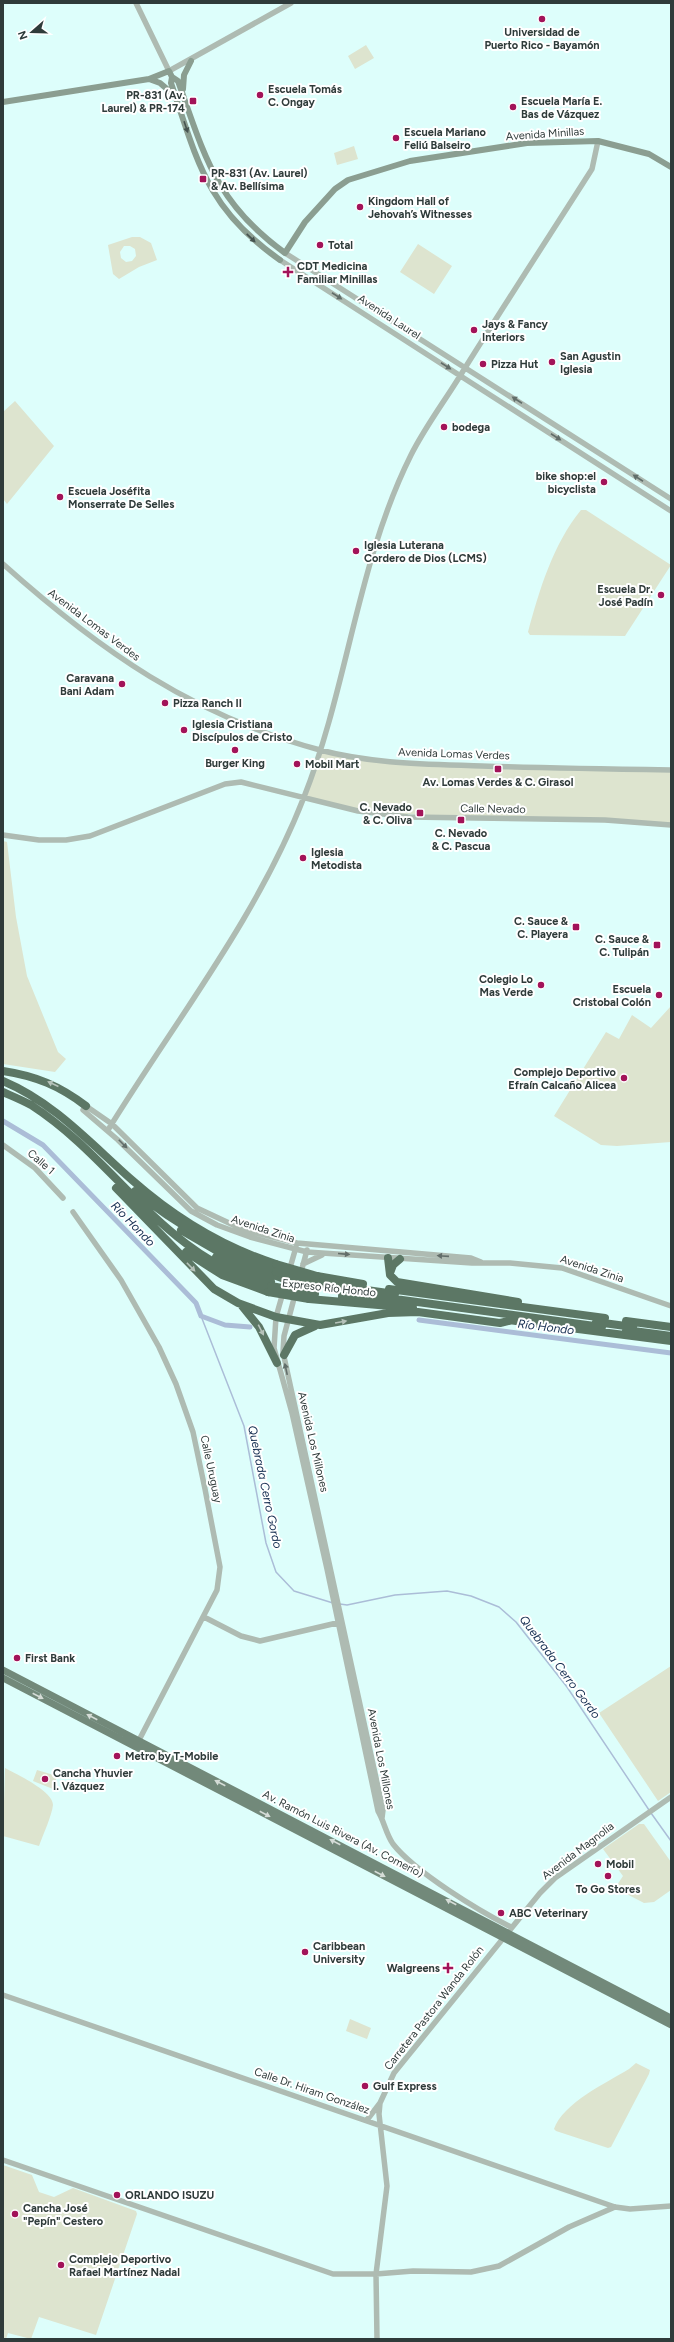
<svg xmlns="http://www.w3.org/2000/svg" width="674" height="2342" viewBox="0 0 674 2342" font-family="Figtree,sans-serif">
<rect width="100%" height="100%" fill="#ddfefb"/>
<path fill="#dde4cf" fill-rule="evenodd" d="M366,45L374,58L355,69L348,56Z
M354,146L358,159L337,165L334,153Z
M132,237H140L151,243L157,260L139,267L119,279L113,274L108,245ZM124,246H130L135,249L136,256L132,261L126,262L121,258L120,252Z
M418,244L452,266L434,294L400,272Z
M15,401L54,446L7,504L3,499V412Z
M581,510H586L671,565L625,636L530,635L528,632C539,591 553,544 581,510Z
M321,750L404,763L671,770V825L379,813L304,799Z
M3,841L7,842L16,917L27,976L58,1052L66,1059L55,1072L3,1064Z
M671,1006V1142L617,1146L601,1145L554,1116L606,1032L619,1039L632,1015L651,1028Z
M671,1666V1792L658,1801L599,1713Z
M5,1768C16,1774 53,1791 53,1805C52,1815 43,1835 39,1846L3,1836Z
M37,1770L57,1776L53,1789L33,1781Z
M639,1824H644L671,1862V1890L654,1902L644,1903L615,1888L623,1876L603,1849Z
M350,2019L371,2028L367,2039L346,2031Z
M636,2063L650,2070L649,2074L611,2147L608,2148L556,2131L554,2129C563,2103 606,2083 629,2069Z
M3,2165L32,2175L39,2192L54,2197L73,2188L136,2211L137,2214L96,2335L39,2317L31,2339L8,2333L6,2339H3Z"/>
<g fill="none" stroke-linecap="round" stroke-linejoin="round">
<path stroke="#abbdd7" stroke-width="1.5" d="M201,1316L244,1426L266,1543L276,1572L294,1591L333,1603
M340,1604L347,1605L395,1595L447,1591L471,1596L499,1607L516,1622L567,1687L649,1810
M651,1813L671,1841"/>
<path stroke="#abbdd7" stroke-width="5" d="M3,1121L43,1145L196,1303L201,1316L225,1325L250,1327
M419,1320L671,1353"/>
<path stroke="#aebbb2" stroke-width="5.5" d="M136,3L169,71L291,3
M285,253L671,499
M280,260L671,511
M3,564C99,650 193,716 320,750C372,764 428,764 482,766C545,768 608,769 671,770
M3,835L39,840H66L90,836L225,784L241,782L358,811L408,817L605,820L671,825
M108,1130C175,1021 257,918 304,797C348,686 357,563 411,455C425,427 444,402 460,376C503,307 548,238 592,169L598,141
M3,1145L35,1168L63,1198
M73,1212L121,1280L159,1347L176,1384L193,1432L205,1489L220,1567L217,1590L137,1744
M296,1247L276,1317L274,1348L292,1413L327,1569L378,1811C384,1821 386,1834 393,1844C415,1872 479,1911 511,1927
M307,1250L284,1336L283,1352L383,1810L382,1818
M481,1262L471,1258L297,1243L244,1230L197,1208L112,1124L86,1106L83,1110L118,1140L191,1211L217,1225L250,1237L307,1252L472,1263H510L562,1268L671,1306
M303,1264L322,1255
M204,1617L241,1636L260,1641L341,1622
M3,1995L615,2207L630,2209L671,2206
M367,2120L380,2103
M3,2160L333,2274H376L413,2271L471,2272L499,2266L569,2227L615,2207
M377,2339L376,2274L387,2186L379,2114L380,2103L394,2073L540,1893L555,1878L671,1797"/>
<path stroke="#8b9e91" stroke-width="6" d="M172,77L171,83C198,163 207,209 280,260
M149,79L160,83L174,95
M183,89L184,75L191,61
M3,102L149,79L169,71L172,77L178,81C205,157 216,203 285,253L305,222L335,189L348,180L410,161L527,143L598,141L649,154L671,167"/>
<path stroke="#72897a" stroke-width="7" d="M3,1670L671,2018
M3,1678L671,2025"/>
<path stroke="#5c7765" stroke-width="8" d="M3,1071C36,1076 60,1086 86,1106
M3,1081C55,1103 91,1144 132,1180C174,1217 223,1247 276,1264
M3,1092C12,1096 22,1100 31,1105C119,1162 162,1257 271,1286
M116,1188L214,1289L238,1303L276,1317L320,1325L388,1313L418,1312L500,1323L513,1320
M135,1191C178,1227 225,1250 276,1272
M181,1230L231,1259L287,1280
M186,1252L222,1275L268,1292
M216,1257L271,1282
M388,1258L390,1275L397,1282L518,1302
M390,1273L393,1265L400,1259
M317,1276L363,1284
M316,1283L395,1294
M389,1289L605,1318
M342,1296L395,1299L602,1327
M309,1299L413,1308
M242,1306L259,1327L277,1363
M508,1320L671,1341
M626,1321L671,1327
M596,1322L633,1327
M626,1330L671,1336
M284,1355L295,1335L315,1326"/>
<path stroke="#5c7765" stroke-width="8" d="M276,1264L317,1276
M276,1272L316,1283
M271,1286L315,1294
M268,1292L309,1299"/>
</g>
<defs><path id="oneway-solid" d="M-6-.8H1V-3.2L6.5 0L1 3.2V.8H-6Z"/></defs>
<g fill="#465450">
<use href="#oneway-solid" transform="translate(186 127) rotate(71)"/>
<use href="#oneway-solid" transform="translate(251 238) rotate(44)"/>
</g>
<g fill="#626e6a">
<use href="#oneway-solid" transform="translate(337 296) rotate(33)"/>
<use href="#oneway-solid" transform="translate(446 366) rotate(33)"/>
<use href="#oneway-solid" transform="translate(517 400) rotate(-147)"/>
<use href="#oneway-solid" transform="translate(556 437) rotate(33)"/>
<use href="#oneway-solid" transform="translate(638 478) rotate(-147)"/>
<use href="#oneway-solid" transform="translate(123 1144) rotate(45)"/>
<use href="#oneway-solid" transform="translate(344 1254) rotate(5)"/>
<use href="#oneway-solid" transform="translate(443 1256) rotate(-176)"/>
<use href="#oneway-solid" transform="translate(286 1369) rotate(-102)"/>
</g>
<g fill="#b6c2ba">
<use href="#oneway-solid" transform="translate(53 1084) rotate(-155)"/>
<use href="#oneway-solid" transform="translate(191 1267) rotate(46)"/>
<use href="#oneway-solid" transform="translate(341 1322) rotate(-10)"/>
<use href="#oneway-solid" transform="translate(261 1330) rotate(63)"/>
</g>
<g fill="#d5dcd7">
<use href="#oneway-solid" transform="translate(38 1696) rotate(27)"/>
<use href="#oneway-solid" transform="translate(92 1717) rotate(-153)"/>
<use href="#oneway-solid" transform="translate(220 1783) rotate(-153)"/>
<use href="#oneway-solid" transform="translate(265 1814) rotate(28)"/>
<use href="#oneway-solid" transform="translate(335 1842) rotate(-153)"/>
<use href="#oneway-solid" transform="translate(380 1874) rotate(27)"/>
<use href="#oneway-solid" transform="translate(451 1902) rotate(-152)"/>
</g>
<g fill="#a21359" stroke="#fff" stroke-width="1.5">
<circle cx="542" cy="19" r="4"/>
<circle cx="260" cy="95" r="4"/>
<rect x="189" y="97" width="8" height="8" rx="2"/>
<circle cx="513" cy="107" r="4"/>
<circle cx="396" cy="138" r="4"/>
<rect x="199" y="175" width="8" height="8" rx="2"/>
<circle cx="360" cy="207" r="4"/>
<circle cx="320" cy="245" r="4"/>
<path d="M286 266h4v4h4v4h-4v4h-4v-4h-4v-4h4z"/>
<circle cx="474" cy="330" r="4"/>
<circle cx="552" cy="362" r="4"/>
<circle cx="483" cy="364" r="4"/>
<circle cx="444" cy="427" r="4"/>
<circle cx="604" cy="482" r="4"/>
<circle cx="60" cy="497" r="4"/>
<circle cx="356" cy="551" r="4"/>
<circle cx="661" cy="595" r="4"/>
<circle cx="122" cy="684" r="4"/>
<circle cx="165" cy="703" r="4"/>
<circle cx="184" cy="730" r="4"/>
<circle cx="235" cy="750" r="4"/>
<circle cx="297" cy="764" r="4"/>
<rect x="494" y="765" width="8" height="8" rx="2"/>
<rect x="416" y="809" width="8" height="8" rx="2"/>
<rect x="457" y="816" width="8" height="8" rx="2"/>
<circle cx="303" cy="858" r="4"/>
<rect x="572" y="923" width="8" height="8" rx="2"/>
<rect x="653" y="941" width="8" height="8" rx="2"/>
<circle cx="541" cy="985" r="4"/>
<circle cx="659" cy="995" r="4"/>
<circle cx="624" cy="1078" r="4"/>
<circle cx="17" cy="1658" r="4"/>
<circle cx="117" cy="1756" r="4"/>
<circle cx="45" cy="1779" r="4"/>
<circle cx="598" cy="1864" r="4"/>
<circle cx="608" cy="1876" r="4"/>
<circle cx="501" cy="1913" r="4"/>
<circle cx="305" cy="1952" r="4"/>
<path d="M446 1962h4v4h4v4h-4v4h-4v-4h-4v-4h4z"/>
<circle cx="365" cy="2086" r="4"/>
<circle cx="117" cy="2195" r="4"/>
<circle cx="15" cy="2214" r="4"/>
<circle cx="61" cy="2265" r="4"/>
</g>
<g text-anchor="middle" dominant-baseline="central" stroke-width="4" stroke-linejoin="round" paint-order="stroke">
<g font-size="11" font-weight="bold" fill="#2f3b3a" stroke="#fff" text-anchor="start">
<text x="542" y="32" text-anchor="middle">Universidad de<tspan x="542" dy="13">Puerto Rico - Bayamón</tspan></text>
<text x="268" y="89">Escuela Tomás<tspan x="268" dy="13">C. Ongay</tspan></text>
<text x="185" y="95" text-anchor="end">PR-831 (Av.<tspan x="185" dy="13">Laurel) &amp; PR-174</tspan></text>
<text x="521" y="101">Escuela María E.<tspan x="521" dy="13">Bas de Vázquez</tspan></text>
<text x="404" y="132">Escuela Mariano<tspan x="404" dy="13">Feliú Balseiro</tspan></text>
<text x="211" y="173">PR-831 (Av. Laurel)<tspan x="211" dy="13">&amp; Av. Bellísima</tspan></text>
<text x="368" y="201">Kingdom Hall of<tspan x="368" dy="13">Jehovah’s Witnesses</tspan></text>
<text x="328" y="245">Total</text>
<text x="297" y="266">CDT Medicina<tspan x="297" dy="13">Familiar Minillas</tspan></text>
<text x="482" y="324">Jays &amp; Fancy<tspan x="482" dy="13">Interiors</tspan></text>
<text x="560" y="356">San Agustin<tspan x="560" dy="13">Iglesia</tspan></text>
<text x="491" y="364">Pizza Hut</text>
<text x="452" y="427">bodega</text>
<text x="596" y="476" text-anchor="end">bike shop:el<tspan x="596" dy="13">bicyclista</tspan></text>
<text x="68" y="491">Escuela Joséfita<tspan x="68" dy="13">Monserrate De Selles</tspan></text>
<text x="364" y="545">Iglesia Luterana<tspan x="364" dy="13">Cordero de Dios (LCMS)</tspan></text>
<text x="653" y="589" text-anchor="end">Escuela Dr.<tspan x="653" dy="13">José Padín</tspan></text>
<text x="114" y="678" text-anchor="end">Caravana<tspan x="114" dy="13">Bani Adam</tspan></text>
<text x="173" y="703">Pizza Ranch II</text>
<text x="192" y="724">Iglesia Cristiana<tspan x="192" dy="13">Discípulos de Cristo</tspan></text>
<text x="235" y="763" text-anchor="middle">Burger King</text>
<text x="305" y="764">Mobil Mart</text>
<text x="498" y="782" text-anchor="middle">Av. Lomas Verdes &amp; C. Girasol</text>
<text x="412" y="807" text-anchor="end">C. Nevado<tspan x="412" dy="13">&amp; C. Oliva</tspan></text>
<text x="461" y="833" text-anchor="middle">C. Nevado<tspan x="461" dy="13">&amp; C. Pascua</tspan></text>
<text x="311" y="852">Iglesia<tspan x="311" dy="13">Metodista</tspan></text>
<text x="568" y="921" text-anchor="end">C. Sauce &amp;<tspan x="568" dy="13">C. Playera</tspan></text>
<text x="649" y="939" text-anchor="end">C. Sauce &amp;<tspan x="649" dy="13">C. Tulipán</tspan></text>
<text x="533" y="979" text-anchor="end">Colegio Lo<tspan x="533" dy="13">Mas Verde</tspan></text>
<text x="651" y="989" text-anchor="end">Escuela<tspan x="651" dy="13">Cristobal Colón</tspan></text>
<text x="616" y="1072" text-anchor="end">Complejo Deportivo<tspan x="616" dy="13">Efraín Calcaño Alicea</tspan></text>
<text x="25" y="1658">First Bank</text>
<text x="125" y="1756">Metro by T-Mobile</text>
<text x="53" y="1773">Cancha Yhuvier<tspan x="53" dy="13">I. Vázquez</tspan></text>
<text x="606" y="1864">Mobil</text>
<text x="608" y="1889" text-anchor="middle">To Go Stores</text>
<text x="509" y="1913">ABC Veterinary</text>
<text x="313" y="1946">Caribbean<tspan x="313" dy="13">University</tspan></text>
<text x="440" y="1968" text-anchor="end">Walgreens</text>
<text x="373" y="2086">Gulf Express</text>
<text x="125" y="2195">ORLANDO ISUZU</text>
<text x="23" y="2208">Cancha José<tspan x="23" dy="13">"Pepín" Cestero</tspan></text>
<text x="69" y="2259">Complejo Deportivo<tspan x="69" dy="13">Rafael Martínez Nadal</tspan></text>
</g>
<g font-size="11" fill="#2f3b3a" stroke="#fff">
<text transform="translate(545 134) rotate(-4)">Avenida Minillas</text>
<text transform="translate(389 317) rotate(33)">Avenida Laurel</text>
<text transform="translate(94 625) rotate(37)">Avenida Lomas Verdes</text>
<text transform="translate(454 754) rotate(2)">Avenida Lomas Verdes</text>
<text transform="translate(493 809) rotate(1)">Calle Nevado</text>
<text transform="translate(41 1162) rotate(41)">Calle 1</text>
<text transform="translate(263 1229) rotate(18)">Avenida Zinia</text>
<text transform="translate(592 1269) rotate(18)">Avenida Zinia</text>
<text transform="translate(329 1288) rotate(6)">Expreso Río Hondo</text>
<text transform="translate(313 1442) rotate(77)">Avenida Los Millones</text>
<text transform="translate(211 1469) rotate(78)">Calle Uruguay</text>
<text transform="translate(381 1759) rotate(79)">Avenida Los Millones</text>
<text transform="translate(343 1834) rotate(27)">Av. Ramón Luis Rivera (Av. Comerío)</text>
<text transform="translate(578 1851) rotate(-37)">Avenida Magnolia</text>
<text transform="translate(434 2008) rotate(-52)">Carretera Pastora Wanda Rolón</text>
<text transform="translate(312 2091) rotate(19)">Calle Dr. Hiram González</text>
</g>
<g font-size="12" font-style="italic" fill="#142d50" stroke="#fff">
<text transform="translate(133 1224) rotate(46)">Río Hondo</text>
<text transform="translate(546 1327) rotate(7)">Río Hondo</text>
<text transform="translate(265 1487) rotate(78)">Quebrada Cerro Gordo</text>
<text transform="translate(560 1667) rotate(53)">Quebrada Cerro Gordo</text>
</g>
</g>
<rect width="674" height="2342" fill="none" stroke="#2f3b3a" stroke-width="8"/>
<g transform="translate(32 32) rotate(250)" stroke="#ffffff" stroke-width="3" paint-order="stroke">
<path d="M0-3L7 15L0 10L-7 15Z" fill="#2f3b3a"/>
<text y="-6" font-size="11" font-weight="bold" text-anchor="middle" fill="#2f3b3a">N</text>
</g>
</svg>
